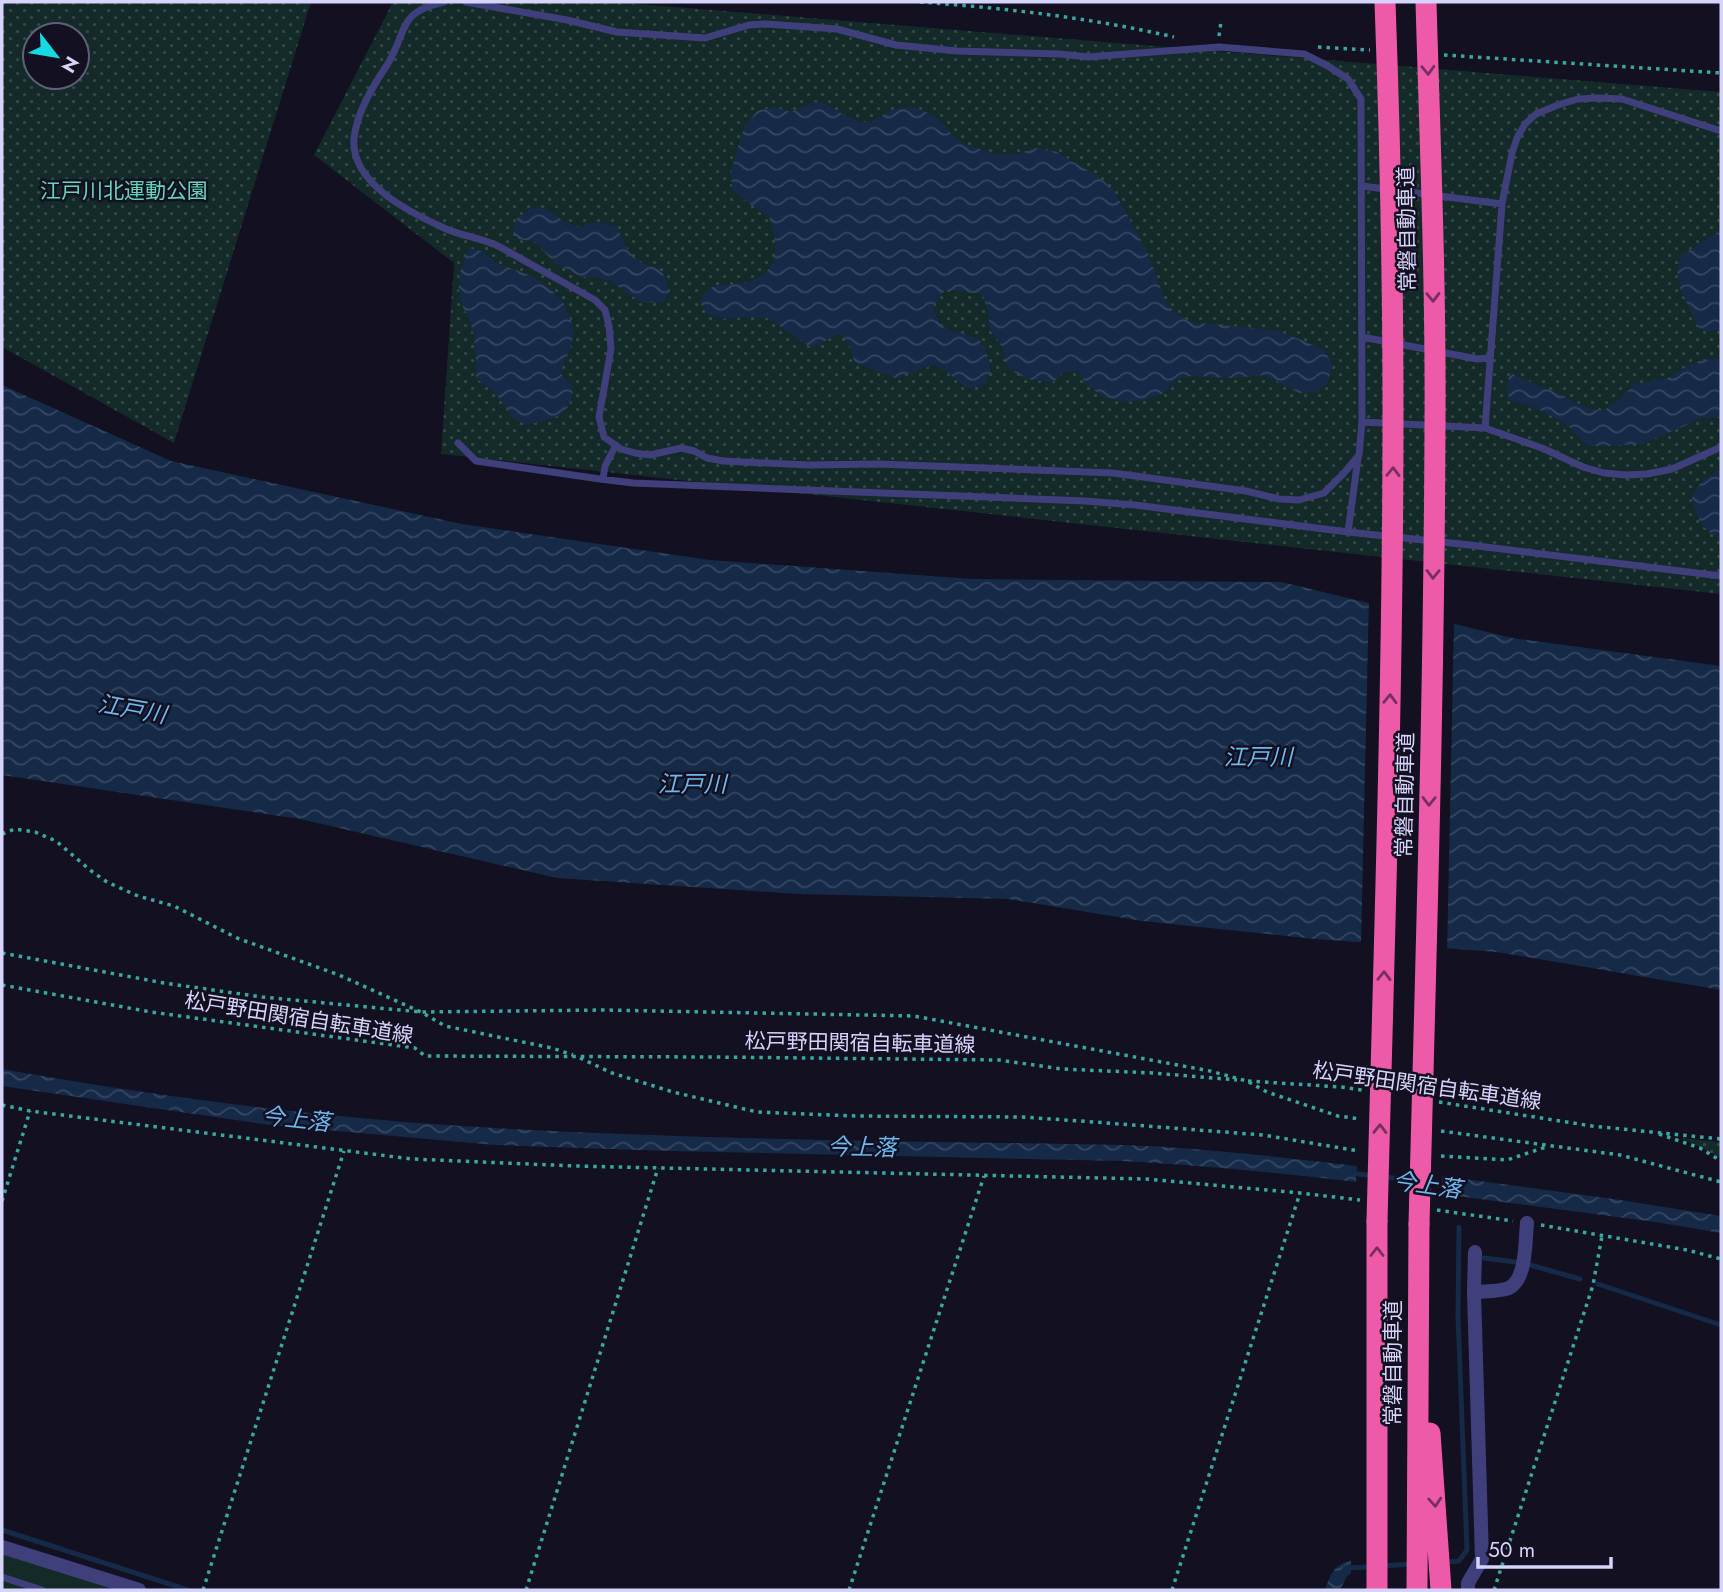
<svg xmlns="http://www.w3.org/2000/svg" width="1723" height="1592" viewBox="0 0 1723 1592" font-family="Jost,'Noto Sans JP',sans-serif">
<defs>
<pattern id="grass-dots" width="8" height="8" patternUnits="userSpaceOnUse" patternTransform="scale(1.75)"><rect width="8" height="8" fill="#132a28"/><path d="M2 2h.1M6 6h.1" fill="none" stroke="#354848" stroke-width="1.8" stroke-linecap="round"/></pattern>
<pattern id="water-waves" width="16" height="10" patternUnits="userSpaceOnUse" patternTransform="scale(1.75)"><rect width="16" height="10" fill="#142a46"/><path d="M0 5q4-4 8 0t8 0" fill="none" stroke="#354862"/></pattern>
</defs>
<rect width="100%" height="100%" fill="#121021"/>
<path fill="url(#grass-dots)" fill-rule="evenodd" d="M2,2H311L174,443L2,347ZM35,35H77V77H35Z
M393,2H613L1721,92V594L441,454L454,263L314,155Z
M1682,1138L1721,1142V1158Z"/>
<path fill="#132a28" d="M2,1553L115,1590H2Z"/>
<path fill="url(#water-waves)" d="M814,102L826,104L846,116L861,122H871L891,110L905,106L919,109L935,116L944,124L952,135L962,143L995,154H1017L1036,148L1057,152L1099,177L1114,191L1148,253L1164,298L1173,311L1190,322L1275,330L1299,339L1324,350L1333,366L1327,383L1317,392L1299,393L1264,375L1233,378L1192,376L1178,378L1162,394L1145,400L1126,402L1103,397L1085,383L1079,371L1065,372L1053,382L1032,380L1015,373L1007,365L1003,348L989,329V315L982,294L945,290L934,305C939,336 951,327 974,338C976,338 978,339 979,340C987,347 989,363 991,372L982,386L966,388L948,373L934,365L896,378L855,363L849,344L840,333L812,348L768,318L752,317L724,319L707,314L699,301C713,282 716,286 737,284C753,283 772,273 775,256C777,243 772,228 769,216L744,200L732,189L731,172L737,149L745,126L757,111L774,107L791,112Z
M532,208H544L567,223L578,227L596,222L617,226C621,236 625,249 633,256C651,274 664,258 669,293L662,303L641,302L610,281L595,277H582L556,264L535,242L519,239L513,232L517,218Z
M1721,230V330L1706,332L1698,327L1680,288L1677,268L1682,255Z
M470,248L484,252L494,262L532,276L549,287L565,305L574,329L571,348L563,364L561,374L573,387C572,418 552,419 526,425L513,418L496,394L476,378C476,361 476,344 472,328C470,318 464,311 461,302C456,283 460,264 470,248Z
M1721,359V417L1703,418L1642,444L1611,446H1588L1567,425L1542,411L1510,400L1506,390L1510,373L1562,395L1587,408L1603,411L1620,399L1635,384L1668,378L1687,366L1702,360Z
M2,385L171,461L462,524L710,560L973,579L1282,582L1512,638L1721,666V990L1497,952L1315,939L1142,921L1008,899L798,894L557,878L300,819L2,775Z
M1721,470V540C1701,528 1698,521 1692,498C1700,482 1703,477 1721,470Z
M2,1069C165,1098 331,1119 496,1128C706,1140 915,1141 1125,1145C1203,1148 1280,1157 1357,1166L1356,1182C1278,1173 1201,1165 1122,1161L669,1151L495,1145L270,1125L2,1086Z
M1442,1176L1614,1199L1721,1216V1233L1655,1222L1442,1194Z
M1351,1560V1574L1347,1576L1340,1590H1325C1331,1573 1333,1566 1351,1560Z"/>
<path fill="#121021" d="M1369,599L1454,620L1447,952L1361,946Z"/>
<g fill="none" stroke-linecap="round" stroke-linejoin="round">
<path stroke="#142a46" stroke-width="5" d="M1350,1173L1375,1176
M1385,1177L1417,1181
M1426,1182L1448,1185
M1484,1258L1515,1262
M1530,1265L1580,1279
M1598,1284L1721,1325
M2,1530L188,1590
M1443,1562L1459,1561L1467,1550L1458,1317L1459,1227
M1383,1566L1412,1564
M1345,1568L1373,1567"/>
<path stroke="#3aa89d" stroke-width="3.5" stroke-dasharray="3.5 5" stroke-linecap="butt" d="M920,2C1005,8 1092,18 1174,37
M1219,36L1221,22
M1318,47L1370,50
M1444,55L1721,73
M2,834L15,829L35,832L56,841L90,870L107,882L138,896L174,906L237,938L339,975L421,1012L445,1026L552,1048L573,1055
M2,953L164,983L262,997L421,1012L604,1010L914,1016L1210,1071L1247,1081L1267,1092L1338,1116L1361,1119
M2,985L151,1012L415,1048L425,1056L712,1057L999,1060L1062,1069L1153,1073L1237,1080
M580,1058L612,1073L673,1092L757,1112L855,1116L1022,1117L1094,1122L1263,1135L1359,1151
M1248,1081L1341,1087L1362,1090
M1439,1102L1592,1126L1721,1139
M2,1105L30,1111L412,1159L575,1166L1146,1179L1300,1193L1360,1200
M1441,1131L1620,1155L1721,1182
M1659,1134L1700,1148L1721,1161
M1441,1156L1507,1160L1546,1147
M2,1201L30,1111
M1437,1210L1513,1221
M1541,1225L1687,1250L1721,1259
M203,1590L344,1151
M526,1590L658,1168
M849,1590L984,1176
M1172,1590L1300,1193
M1494,1590L1593,1285L1602,1236"/>
<path stroke="#3f407b" stroke-width="7" d="M444,2C397,12 408,31 387,65C373,86 357,112 354,138C350,183 409,212 444,228C461,236 482,238 500,247L595,300L605,310L609,326L611,349L599,417L604,437L621,449L635,453L650,455L681,448L694,451L707,458L723,461L808,465L878,464L1113,473L1246,491L1279,499L1299,500L1324,493L1344,473L1359,455L1362,422L1361,99L1348,79L1328,66L1304,54L1219,47L1088,57L1060,54L957,51L896,45L837,29L766,24L749,25L705,38L617,32L567,20L466,2
M1362,186L1502,204
M1362,337L1477,359L1490,358
M1362,422L1485,428L1542,448L1583,467L1604,473L1626,475L1647,474L1672,469L1721,447
M1485,428L1502,204L1512,153L1517,138L1525,124L1536,114L1558,105L1578,99L1598,98L1622,99L1721,131
M458,443L476,461L600,479L633,483L1085,501L1135,505L1348,532
M1358,458L1348,532L1470,545L1721,576
M603,479L605,466L616,445
M2,1577L42,1590"/>
<path stroke="#3f407b" stroke-width="14" d="M1474,1292L1475,1252
M2,1547L139,1590
M1468,1590V1583L1482,1559L1474,1292C1484,1291 1499,1292 1509,1288C1527,1279 1525,1241 1527,1223"/>
<path stroke="#ef5aa8" stroke-width="21" d="M1430,1433L1441,1590
M1377,1590V1221
M1417,1590L1419,1224"/>
<path stroke="#ef5aa8" stroke-width="21" d="M1377,1221C1384,952 1393,682 1393,412C1393,275 1390,139 1385,2
M1419,1224C1426,958 1434,692 1435,426C1436,284 1430,143 1426,2"/>
</g>
<defs><path id="oneway-chevron" d="M-2-3.5L2.5 0L-2 3.5" fill="none" stroke-width="1.6" stroke-linecap="round" stroke-linejoin="round" transform="scale(1.75)"/></defs>
<g stroke="#75315e">
<use href="#oneway-chevron" transform="translate(1428 70) rotate(88)"/>
<use href="#oneway-chevron" transform="translate(1433 297) rotate(89)"/>
<use href="#oneway-chevron" transform="translate(1393 472) rotate(-89)"/>
<use href="#oneway-chevron" transform="translate(1433 574) rotate(91)"/>
<use href="#oneway-chevron" transform="translate(1390 699) rotate(-89)"/>
<use href="#oneway-chevron" transform="translate(1429 801) rotate(91)"/>
<use href="#oneway-chevron" transform="translate(1384 976) rotate(-89)"/>
<use href="#oneway-chevron" transform="translate(1380 1129) rotate(-89)"/>
<use href="#oneway-chevron" transform="translate(1377 1252) rotate(-90)"/>
<use href="#oneway-chevron" transform="translate(1435 1502) rotate(86)"/>
</g>
<g text-anchor="middle" dominant-baseline="central" stroke-width="5" stroke-linejoin="round" paint-order="stroke">
<g font-size="21" fill="#67d4b3" stroke="#121021">
<text x="124" y="191">江戸川北運動公園</text>
</g>
<g font-size="21" fill="#d6d4fb" stroke="#121021">
<text transform="translate(1407 229) rotate(-91)">常磐自動車道</text>
<text transform="translate(1405 795) rotate(-89)">常磐自動車道</text>
<text transform="translate(299 1018) rotate(9)">松戸野田関宿自転車道線</text>
<text transform="translate(860 1043) rotate(1)">松戸野田関宿自転車道線</text>
<text transform="translate(1427 1086) rotate(8)">松戸野田関宿自転車道線</text>
<text transform="translate(1393 1363) rotate(-90)">常磐自動車道</text>
</g>
<g font-size="23" font-style="italic" fill="#6cb9f1" stroke="#121021">
<text transform="translate(132 709) rotate(10)">江戸川</text>
<text x="1258" y="757">江戸川</text>
<text x="692" y="784">江戸川</text>
<text transform="translate(296 1119) rotate(6)">今上落</text>
<text transform="translate(862 1147) rotate(1)">今上落</text>
<text transform="translate(1427 1185) rotate(8)">今上落</text>
</g>
</g>
<rect width="1723" height="1592" fill="none" stroke="#d6d4fb" stroke-width="7"/>
<g transform="translate(56 56) rotate(121)"><circle r="33" fill="#121021" stroke="#605e78" stroke-width="2"/>
<path d="M0-5L12 26L0 18L-12 26Z" fill="#16d9e4"/>
<text y="-10" font-size="19" font-weight="bold" text-anchor="middle" fill="#d6d4fb">N</text>
</g>
<path d="M1478 1557v10h133v-10" fill="none" stroke="#d6d4fb" stroke-width="3.5"/>
<text x="1488" y="1557" font-size="21" fill="#d6d4fb" stroke="#121021" stroke-width="5" paint-order="stroke">50 m</text>
</svg>
